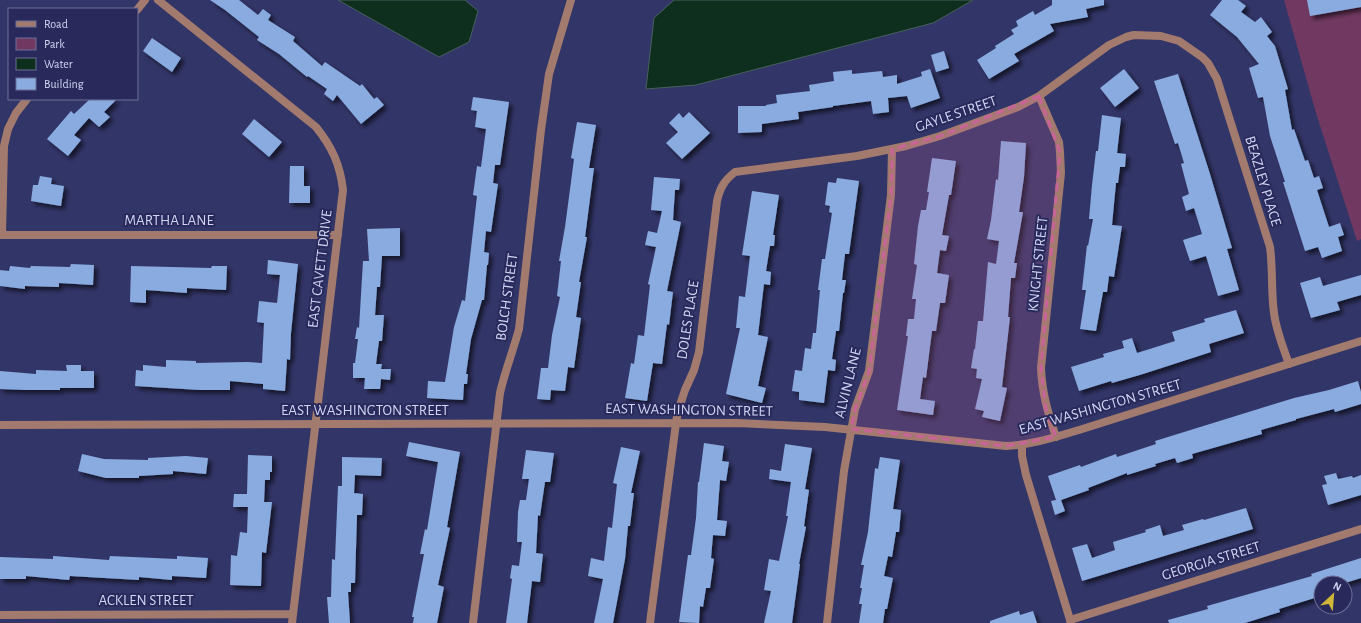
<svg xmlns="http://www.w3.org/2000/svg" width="1361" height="623" viewBox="0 0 1361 623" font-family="'Alegreya Sans',sans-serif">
<defs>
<filter id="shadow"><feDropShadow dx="3.5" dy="3.5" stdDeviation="2" flood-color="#0009"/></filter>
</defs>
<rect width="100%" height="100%" fill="#323567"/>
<path fill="#713961" d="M1284,0H1361V239L1357,241L1316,113Z"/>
<path fill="#0e2e1e" stroke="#48605e" d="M338,0H465L478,11L469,42L439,57Z
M674,0H973L933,23L696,85L646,89L654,18Z"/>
<path fill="#89abe0" filter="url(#shadow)" d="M210,0H239L258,15L263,9L271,15L268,20L295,37L293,41L322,66L325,62L360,86L362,84L374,99L377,97L384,105L361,124L337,95L333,101L324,94L327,89L308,76L307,77L279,54L257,40L259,37L225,10Z
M1052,0H1104V5L1086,9L1088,17L1050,24L1054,31L1014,54L1019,61L989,79L977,60L996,48L995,46L1014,34L1011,30L1018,26L1016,21L1033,11L1035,15L1052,5Z
M1222,0H1238L1246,6L1241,12L1255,22L1261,17L1272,32L1267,36L1275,46L1288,89L1285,90L1292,130L1294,129L1305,161L1308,160L1314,178L1319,176L1323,188L1317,190L1329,227L1340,223L1344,235L1338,237L1342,251L1322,258L1318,247L1305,251L1283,182H1285L1270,136L1263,97L1258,98L1249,68L1259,64L1237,37L1210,15Z
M1307,0H1361V7L1310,16Z
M152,38L181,58L172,72L143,51Z
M944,51L949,68L936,72L931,55Z
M930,69L940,98L911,108L907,96L888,98L889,112L873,114L871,101L833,106V107L798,112L799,119L762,124V132L738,133V106H766V105L777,103L776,95L810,91L809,85L834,81L833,72L852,70V74L882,71L883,77L897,75V84L922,76L921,72Z
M1124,69L1139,88L1115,107L1100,88Z
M1178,74L1210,174L1232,248L1227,249L1239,290L1218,296L1206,256L1190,261L1183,240L1202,234L1194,208L1186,211L1182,197L1189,194L1181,164L1184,163L1178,143L1175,144L1154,81Z
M473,97L509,102L500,165H495L493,183L498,184L491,232L486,231L484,252L489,253L488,265H487L484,300H482L471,339L466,374H468L467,384H464L463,400L427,398L428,381L445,382L454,327L462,300L465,301L477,196L473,195L477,166L481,167L486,129L475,127L477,111L471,110Z
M90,99H117L104,112L110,117L99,127L89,118L74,135L81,140L68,156L47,139L71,111L74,114Z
M689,112L710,133L682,159L666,143L678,132L669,123L679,113L683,118Z
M1102,115L1121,118L1117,153L1126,154L1125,167H1120L1118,183H1116L1112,225L1122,226L1114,277L1109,276L1107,292H1103L1096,331L1080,329L1086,290H1082L1087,245L1088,246L1093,219H1089L1092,185L1096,151H1098Z
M254,119L282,142L269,157L242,134Z
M577,122L596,125L589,168H594L585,237H587L579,282H581L576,317L581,318L574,368L568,367L565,391L551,390L550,400L537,399L541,368H548L552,335L560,297L557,296L561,261H559L565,227L574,159L571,158Z
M1001,141L1026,143L1024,177L1019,212H1023L1014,263H1017L1015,278H1011L1008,317H1010L1002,387L1007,388L1000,421L982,417L984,411L975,409L982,379L976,378L977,369L971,368L974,349H975L978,321H983L988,262L996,264L999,241L987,239L991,220L996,179L998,180Z
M932,158L956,161L951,195H949L942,235L949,236L946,251L940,250L937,273L949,275L945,303H940L936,331H932L926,378L923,377L920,399L935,401L933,415L897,410L908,336H906L908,319H914L916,299H912L917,265L914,264L918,226L921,210H926L929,192H927Z
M290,166H304V186H310V203H289Z
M40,176L52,178L51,184L64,186L61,206L31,201L33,185H38Z
M654,177L680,179L679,190H675L673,220L681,222L667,291L673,292L669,325L667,324L662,364L653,363L647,401L625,398L631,363L634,364L638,335L644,336L650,285L648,284L656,247L645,245L648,231L657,233L662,211L651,210Z
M837,178L859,181L849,254H845L842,280H846L844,293H843L839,331H836L832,359L836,360L835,371L828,370L824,403L799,400V392L792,391L795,370L802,371L805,348L811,349L813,333H816L820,290H818L822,259H825L832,213L829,212L830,206L825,205L828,182L836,183Z
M752,191L779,195L773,235H775L774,246H770L766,271L771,272L770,285L764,284L758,335L768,337L758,386L766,388L762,403L726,394L740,328H736L739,296L745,297L750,256L742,255Z
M400,228V256H382L380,287H377L375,315H384L382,341H379L376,364H382L381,369H391L390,380L381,379L380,389H364L365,378H353V363H355L358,339H355L357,327L359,328L363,261H369L367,229Z
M268,260L298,264L291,333L290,360L287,359L285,391L263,389V384L230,381V390H200L135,386L136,370L143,371V365L166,367V360L196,361V363L247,362L262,363L264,323L257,322L259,301L277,303L280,275L267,274Z
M71,264L94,265L93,285L59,283V287L25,286V289L0,286V270L9,271L10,266L30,268L31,266L70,267Z
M131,266L211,268L212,266H227L226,290L187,288V293L146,290V303L130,302Z
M1361,275V295L1337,302L1340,310L1311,318L1300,283L1320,277L1323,286Z
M1236,310L1244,333L1209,344L1211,352L1143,374L1112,383L1111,381L1079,391L1071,367L1104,357L1103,354L1124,348L1122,341L1132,338L1137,353L1175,341L1172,332L1205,322L1204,319Z
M66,365H81V371H94V388H60V390H26L0,389V371L36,374V370L67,371Z
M1358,381L1361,392V404L1335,412L1334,409L1296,419V420L1261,430L1262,434L1192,454L1193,458L1177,463L1175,458L1155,464L1156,466L1127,475V473L1088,488L1089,490L1061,500L1065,511L1055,515L1051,501L1056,500L1048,476L1080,465L1081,467L1116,454L1117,457L1156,444L1155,441L1294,398L1329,390Z
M409,442L460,452L447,527L450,528L438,585L444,587L437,623H413L414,617H412L424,554H420L425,529L427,530L438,462L406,456Z
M704,443L724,446L722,461L729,462L726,481L720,480L717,520L727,521L725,536L713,535L711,558L714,559L710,588H706L703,607L700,606L699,623L679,622L688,555H691L696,518L698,482H699Z
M785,444L812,448L805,489L809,490L804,526L806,527L799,564H800L792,623H764L771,591L764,590L769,559L779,561L788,516H786L791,482L769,479L770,469L781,471Z
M621,447L640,451L631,493H634L630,526H628L625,559L613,623H594L603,579L588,576L591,558L604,561L608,527L612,528L617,484L613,483Z
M526,450L554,453L550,482H545L540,516L538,515L536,553L543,554L540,582L532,581L527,623H506L512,579L510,578L512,565L519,566L522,542H517L518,512L520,500H526L529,479H522Z
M82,454L104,459L148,460V458L186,456L208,458L206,474L173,471V474L139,476V478H106L78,471Z
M248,455L272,456V472H270V480H265L264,502H272L266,553L262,552L261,586L230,585L231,555L237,556L240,532L247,533L248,507H233L234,494H247Z
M342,457L382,458L381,476L355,475L354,493L363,494L362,515H357L355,583H351V592H348L350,623H329L327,597H331L332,559L335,560L338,486H342Z
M880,457L900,460L893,509L901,510L899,532H896L892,557L888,556L884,576L893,578L887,609H885L883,623H859L862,604H859L862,588H860L864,565H861L868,532L875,468L878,469Z
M1336,473L1338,479L1352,476L1353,478L1361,475V495L1328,505L1322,485L1327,484L1324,476Z
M1246,508L1253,529L1082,581L1072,548L1087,544L1092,558L1115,550L1113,542L1146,532L1145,530L1160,525L1163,536L1184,530L1182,525L1203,519L1204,520Z
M53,556L109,560L110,556L177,559V556L208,558L206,578L172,576V580L139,577V580L70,576L69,580L26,576V579H0V557L53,559Z
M1361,558V578L1345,583H1321V596L1279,609L1280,612L1245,623H1169L1168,620L1208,609L1207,606L1312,576L1311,574Z
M1019,611L1020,615L1033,611L1037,623H990V621Z"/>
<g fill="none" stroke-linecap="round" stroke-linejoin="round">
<path stroke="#a37b6e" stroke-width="8" d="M158,0L316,127C332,147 340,164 343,190L292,623
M137,10L145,0
M1039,96L1059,142L1060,152L1061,173L1041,368C1042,393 1048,413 1056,437
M0,235H338
M2,235L4,146L8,129L16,113L27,99
M0,615L293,614
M1070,620L1361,529
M473,623L500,393C505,371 513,351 519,329L541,130L549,74L571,0
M650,623L676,423L678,411L685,390L694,370L699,352L717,201C720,187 725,180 735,172L857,156L906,146L940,136L1018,107L1039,96L1109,45L1126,37L1134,35L1161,36L1179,41L1202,57L1208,63L1217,79L1270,247C1273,270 1271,291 1274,313C1276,330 1283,347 1289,364
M827,623L844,471L855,409L869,371L891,195L892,149"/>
<path stroke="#a37b6e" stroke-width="8" d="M0,425L737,423L825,427L1006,446C1032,445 1055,437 1079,430L1361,341
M1022,445V456L1026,475L1071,623"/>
</g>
<path fill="#c86498" fill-opacity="0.2" stroke="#c86498" stroke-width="3" stroke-dasharray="8 5" stroke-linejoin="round" d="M1039,96L1060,152L1041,368L1046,409L1056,437L1006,446L851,429L855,409L869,371L891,195L892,149L940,136Z"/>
<g text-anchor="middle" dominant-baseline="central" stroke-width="4" stroke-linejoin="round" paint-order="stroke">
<g font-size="15" fill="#d0d5f3" stroke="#292a5b">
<text transform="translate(956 114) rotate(-19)">GAYLE STREET</text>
<text transform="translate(1263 181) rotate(73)">BEAZLEY PLACE</text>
<text x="169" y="220">MARTHA LANE</text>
<text transform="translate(1038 264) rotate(-84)">KNIGHT STREET</text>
<text transform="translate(320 269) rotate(-83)">EAST CAVETT DRIVE</text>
<text transform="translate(507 297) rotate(-82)">BOLCH STREET</text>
<text transform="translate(688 320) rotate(-81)">DOLES PLACE</text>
<text transform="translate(848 383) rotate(-76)">ALVIN LANE</text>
<text transform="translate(1100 407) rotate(-16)">EAST WASHINGTON STREET</text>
<text x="365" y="410">EAST WASHINGTON STREET</text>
<text transform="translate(689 410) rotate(1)">EAST WASHINGTON STREET</text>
<text transform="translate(1211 561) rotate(-17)">GEORGIA STREET</text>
<text x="146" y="600">ACKLEN STREET</text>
</g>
</g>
<rect x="8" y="8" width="130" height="92" fill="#292a5b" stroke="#6c6e98"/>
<rect x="16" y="21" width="20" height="6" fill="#a37b6e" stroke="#6c6e98"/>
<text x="44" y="28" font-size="12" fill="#d0d5f3">Road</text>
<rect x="16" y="38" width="20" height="12" fill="#713961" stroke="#6c6e98"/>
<text x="44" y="48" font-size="12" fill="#d0d5f3">Park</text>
<rect x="16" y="58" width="20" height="12" fill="#0e2e1e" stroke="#6c6e98"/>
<text x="44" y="68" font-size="12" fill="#d0d5f3">Water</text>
<rect x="16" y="78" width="20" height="12" fill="#89abe0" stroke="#6c6e98"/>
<text x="44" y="88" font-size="12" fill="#d0d5f3">Building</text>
<g transform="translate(1333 595) rotate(26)"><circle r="19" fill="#292a5b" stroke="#6c6e98"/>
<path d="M0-3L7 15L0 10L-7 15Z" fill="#cfb837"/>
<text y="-6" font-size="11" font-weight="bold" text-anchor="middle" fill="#d0d5f3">N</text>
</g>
</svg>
